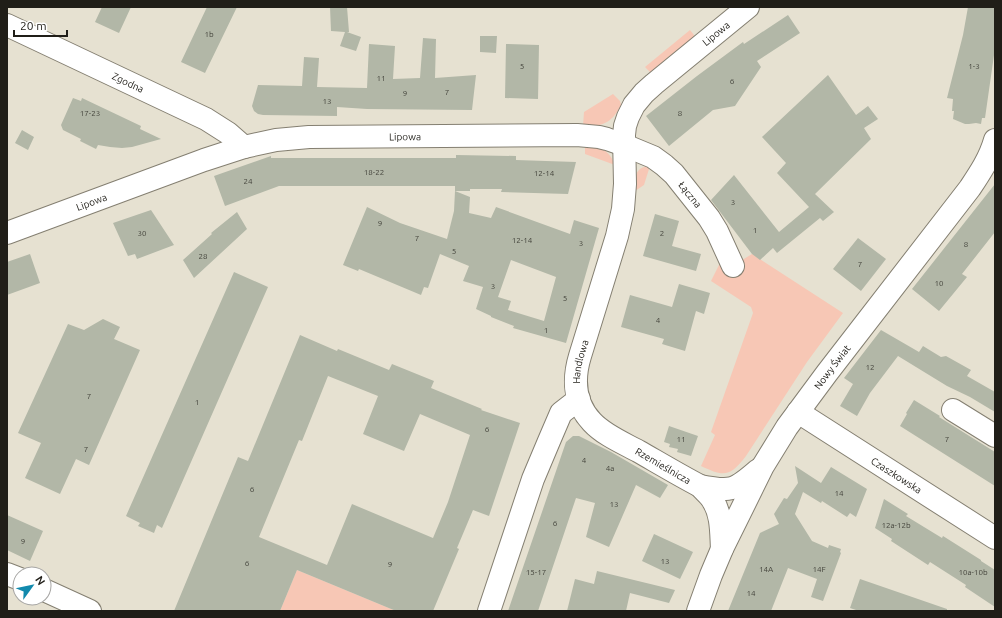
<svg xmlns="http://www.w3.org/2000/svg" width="1002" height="618" viewBox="0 0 1002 618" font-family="Ubuntu,sans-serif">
<rect width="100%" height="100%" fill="#e6e1d1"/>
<path fill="#f7c7b5" d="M690,30L694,35L693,40L651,73L645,67Z
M613,94L620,101L621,105C612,123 602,127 583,126L584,112Z
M585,145C600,147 609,149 615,165L585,154Z
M648,166L649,169L644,185L635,191C635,179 634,168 648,166Z
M752,254L843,313L807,362L746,456C730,477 724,477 701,466L715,435L711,432L753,313L751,307L711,281L720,263L739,262Z
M297,570L396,611H280Z"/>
<path fill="#b2b7a7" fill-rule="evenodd" d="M102,7H131L119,33L95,22Z
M207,7H237L205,73L181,62Z
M330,7H347L349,32H347L361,37L356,51L340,46L345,32L331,31Z
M968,7H995V48L985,118H982L981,124L976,123L969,124H965L953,119L954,111H952L953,99L947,98L963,35Z
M788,15L800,33L757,61L761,67L735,106L713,110L669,146L646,116L697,76L743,42L744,44Z
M480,36H497L496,53L480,52Z
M423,38L436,39L435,78L476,75L472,110L367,109L337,107V116L263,115L258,114L254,111L252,106L258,85L302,86L304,57L319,58L317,87L367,88L369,44L395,46L393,79L420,78Z
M506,44L539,45L538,99L505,98Z
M828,75L856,115L868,106L878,119L864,128L871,139L815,194L834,212L823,221L820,218L777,253L773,248L760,260L752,254L711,200L734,175L779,232L809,207L777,173L786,163L762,137Z
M73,98L81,101L82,98L141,126L140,129L161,139L132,147L122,148L110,147L98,145L96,149L80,141L81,139L63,130L61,125Z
M22,130L34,137L28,150L15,143Z
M456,155L516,156V160L576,162L568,194L501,192L502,189H470V191H455V186H279L225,206L214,176L271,156V158H456Z
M995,184V232L962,274L967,277L939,311L912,289Z
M455,191L470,197L469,213L491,218L496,207L570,234L574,220L599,228L566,343L513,328L514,326L491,317V316L476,309L483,287L463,281L469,266L440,254L428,288L424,287L421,295L359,269L358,271L343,265L367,207L400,223L447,239L454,211ZM511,260L556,277L544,321L508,310L511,301L498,297Z
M151,210L174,245L137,259L135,254L128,256L113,223Z
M237,212L247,229L194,278L183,260L212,234L211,233Z
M655,214L679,221L672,246L701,254L696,271L643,256Z
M858,238L886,259L861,291L833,269Z
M30,254L40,283L7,295V262Z
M234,272L268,287L162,528L157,525L154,533L138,526L140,523L126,516Z
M679,284L710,293L704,314L696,311L685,351L662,344L664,339L621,327L630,295L672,307Z
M103,319L120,327L114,339L140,350L89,465L76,459L60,494L25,478L41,443L18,433L68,324L84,330Z
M881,330L919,352L923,346L941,357L946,356L971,370L967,376L995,392V412L970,397L947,386L898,356L870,393L857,416L840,406L853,384L844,378Z
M300,335L337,351L338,349L389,370L392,364L434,381L431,388L482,409L481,410L520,423L489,516L473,510L457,548L459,549L433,611H396L297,570L280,611H174L238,457L248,461ZM328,376L378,396L363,434L404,451L420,414L470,435L448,502L433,538L352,504L327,565L259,537L299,440L302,441Z
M914,400L940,416L939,417L995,452V486L900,426L907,414L906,413Z
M669,426L698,436L691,456L677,452L678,449L669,447L670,444L664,442Z
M573,436H579L611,452L668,485L660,498L636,485L609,547L586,537L595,503L576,498L538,611H508L566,442Z
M795,466L821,483L831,467L867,489L856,517L850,513L847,517L822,501L821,503L803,492L795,514L812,541L828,548L829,545L841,549L840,552L841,553L823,601L811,597L817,579L788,568L771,611H728L760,533L779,524L774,514L784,498L787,499L798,483Z
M884,499L908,514L906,516L942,538L943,536L981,560V561L995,570V607L965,587L966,585L930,562L928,565L891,541L892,539L875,528Z
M7,515L43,531L30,561L7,550Z
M654,534L693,552L680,579L642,561Z
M597,571L675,590L669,603L630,593L626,611H567L575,579L594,584Z
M860,579L947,609V611H859L850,608Z"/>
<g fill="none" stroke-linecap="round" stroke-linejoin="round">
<defs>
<g id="minor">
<path id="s1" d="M7,25L206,119L228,133L244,147"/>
<path id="s2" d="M7,233L204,160L244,147L276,140L309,137L577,135L599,137L607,139L624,145L653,157L664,165L674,174L709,218L717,231L733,266"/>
<path d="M953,410L995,436"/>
<path id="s3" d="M798,412L995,538"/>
<path d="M700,486C731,492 734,491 758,470"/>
<path id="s4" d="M722,549C721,533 722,515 713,501C710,495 704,491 700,486C679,475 659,463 638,451C623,443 604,435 592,422C574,403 573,379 580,356L617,236L623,209L625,184L624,135L625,126L628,117L634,105L644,93L654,84L748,7"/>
<path d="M7,574L20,579"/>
<path d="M44,590L90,611"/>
<path d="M489,611L533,479L549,441L561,413L579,399"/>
<path id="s5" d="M698,611L711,575L722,549L763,466L787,427L827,373L970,188C980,173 990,158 995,140"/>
</g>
</defs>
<use href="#minor" stroke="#847f71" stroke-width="24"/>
<use href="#minor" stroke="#fff" stroke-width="22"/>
</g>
<g text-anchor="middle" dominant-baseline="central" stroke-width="3" stroke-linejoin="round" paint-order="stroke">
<g font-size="8" fill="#44443c">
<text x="209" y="34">1b</text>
<text x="522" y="66">5</text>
<text x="974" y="66">1-3</text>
<text x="381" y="78">11</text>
<text x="732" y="81">6</text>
<text x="447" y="92">7</text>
<text x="405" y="93">9</text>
<text x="327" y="101">13</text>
<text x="90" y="113">17-23</text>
<text x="680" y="113">8</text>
<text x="374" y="172">18-22</text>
<text x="544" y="173">12-14</text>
<text x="248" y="181">24</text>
<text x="733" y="202">3</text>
<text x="380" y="223">9</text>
<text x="755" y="230">1</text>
<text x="142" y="233">30</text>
<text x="662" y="233">2</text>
<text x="417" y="238">7</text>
<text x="522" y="240">12-14</text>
<text x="581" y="243">3</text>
<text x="966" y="244">8</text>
<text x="454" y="251">5</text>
<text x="203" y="256">28</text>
<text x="860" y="264">7</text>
<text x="939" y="283">10</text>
<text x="493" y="286">3</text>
<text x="565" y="298">5</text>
<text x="658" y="320">4</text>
<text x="546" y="330">1</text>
<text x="870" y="367">12</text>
<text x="89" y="396">7</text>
<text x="197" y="402">1</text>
<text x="487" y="429">6</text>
<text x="681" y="439">11</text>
<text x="947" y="439">7</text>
<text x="86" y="449">7</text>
<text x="584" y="460">4</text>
<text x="610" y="468">4a</text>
<text x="252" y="489">6</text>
<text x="839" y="493">14</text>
<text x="614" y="504">13</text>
<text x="555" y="523">6</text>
<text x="896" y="525">12a-12b</text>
<text x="23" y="541">9</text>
<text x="665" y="561">13</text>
<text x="247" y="563">6</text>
<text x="390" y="564">9</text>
<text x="766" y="569">14A</text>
<text x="819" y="569">14F</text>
<text x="536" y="572">15-17</text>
<text x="973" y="572">10a-10b</text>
<text x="751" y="593">14</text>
</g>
<g font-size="10" fill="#201e18" stroke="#fff">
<text stroke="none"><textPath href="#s4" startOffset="634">Lipowa</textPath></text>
<text stroke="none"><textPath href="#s1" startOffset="134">Zgodna</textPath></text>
<text stroke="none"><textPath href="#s2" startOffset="414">Lipowa</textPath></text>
<text stroke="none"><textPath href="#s2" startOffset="719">Łączna</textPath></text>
<text stroke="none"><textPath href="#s2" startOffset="90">Lipowa</textPath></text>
<text stroke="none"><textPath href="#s4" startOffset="260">Handlowa</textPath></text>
<text stroke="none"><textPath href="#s5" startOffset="280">Nowy Świat</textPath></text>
<text transform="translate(663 466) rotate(30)">Rzemieślnicza</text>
<text stroke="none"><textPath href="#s3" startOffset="117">Czaszkowska</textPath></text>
</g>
</g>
<rect width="1002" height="618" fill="none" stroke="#201e18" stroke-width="16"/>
<g transform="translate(32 586) rotate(57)"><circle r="19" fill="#ffffff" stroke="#a6a5a3"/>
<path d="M0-3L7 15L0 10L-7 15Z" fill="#128aad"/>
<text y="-6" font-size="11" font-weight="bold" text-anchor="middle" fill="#201e18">N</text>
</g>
<path d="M14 30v6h53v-6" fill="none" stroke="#201e18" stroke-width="2"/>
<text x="20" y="30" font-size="12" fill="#201e18" stroke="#ffffff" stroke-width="3" paint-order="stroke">20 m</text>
</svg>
